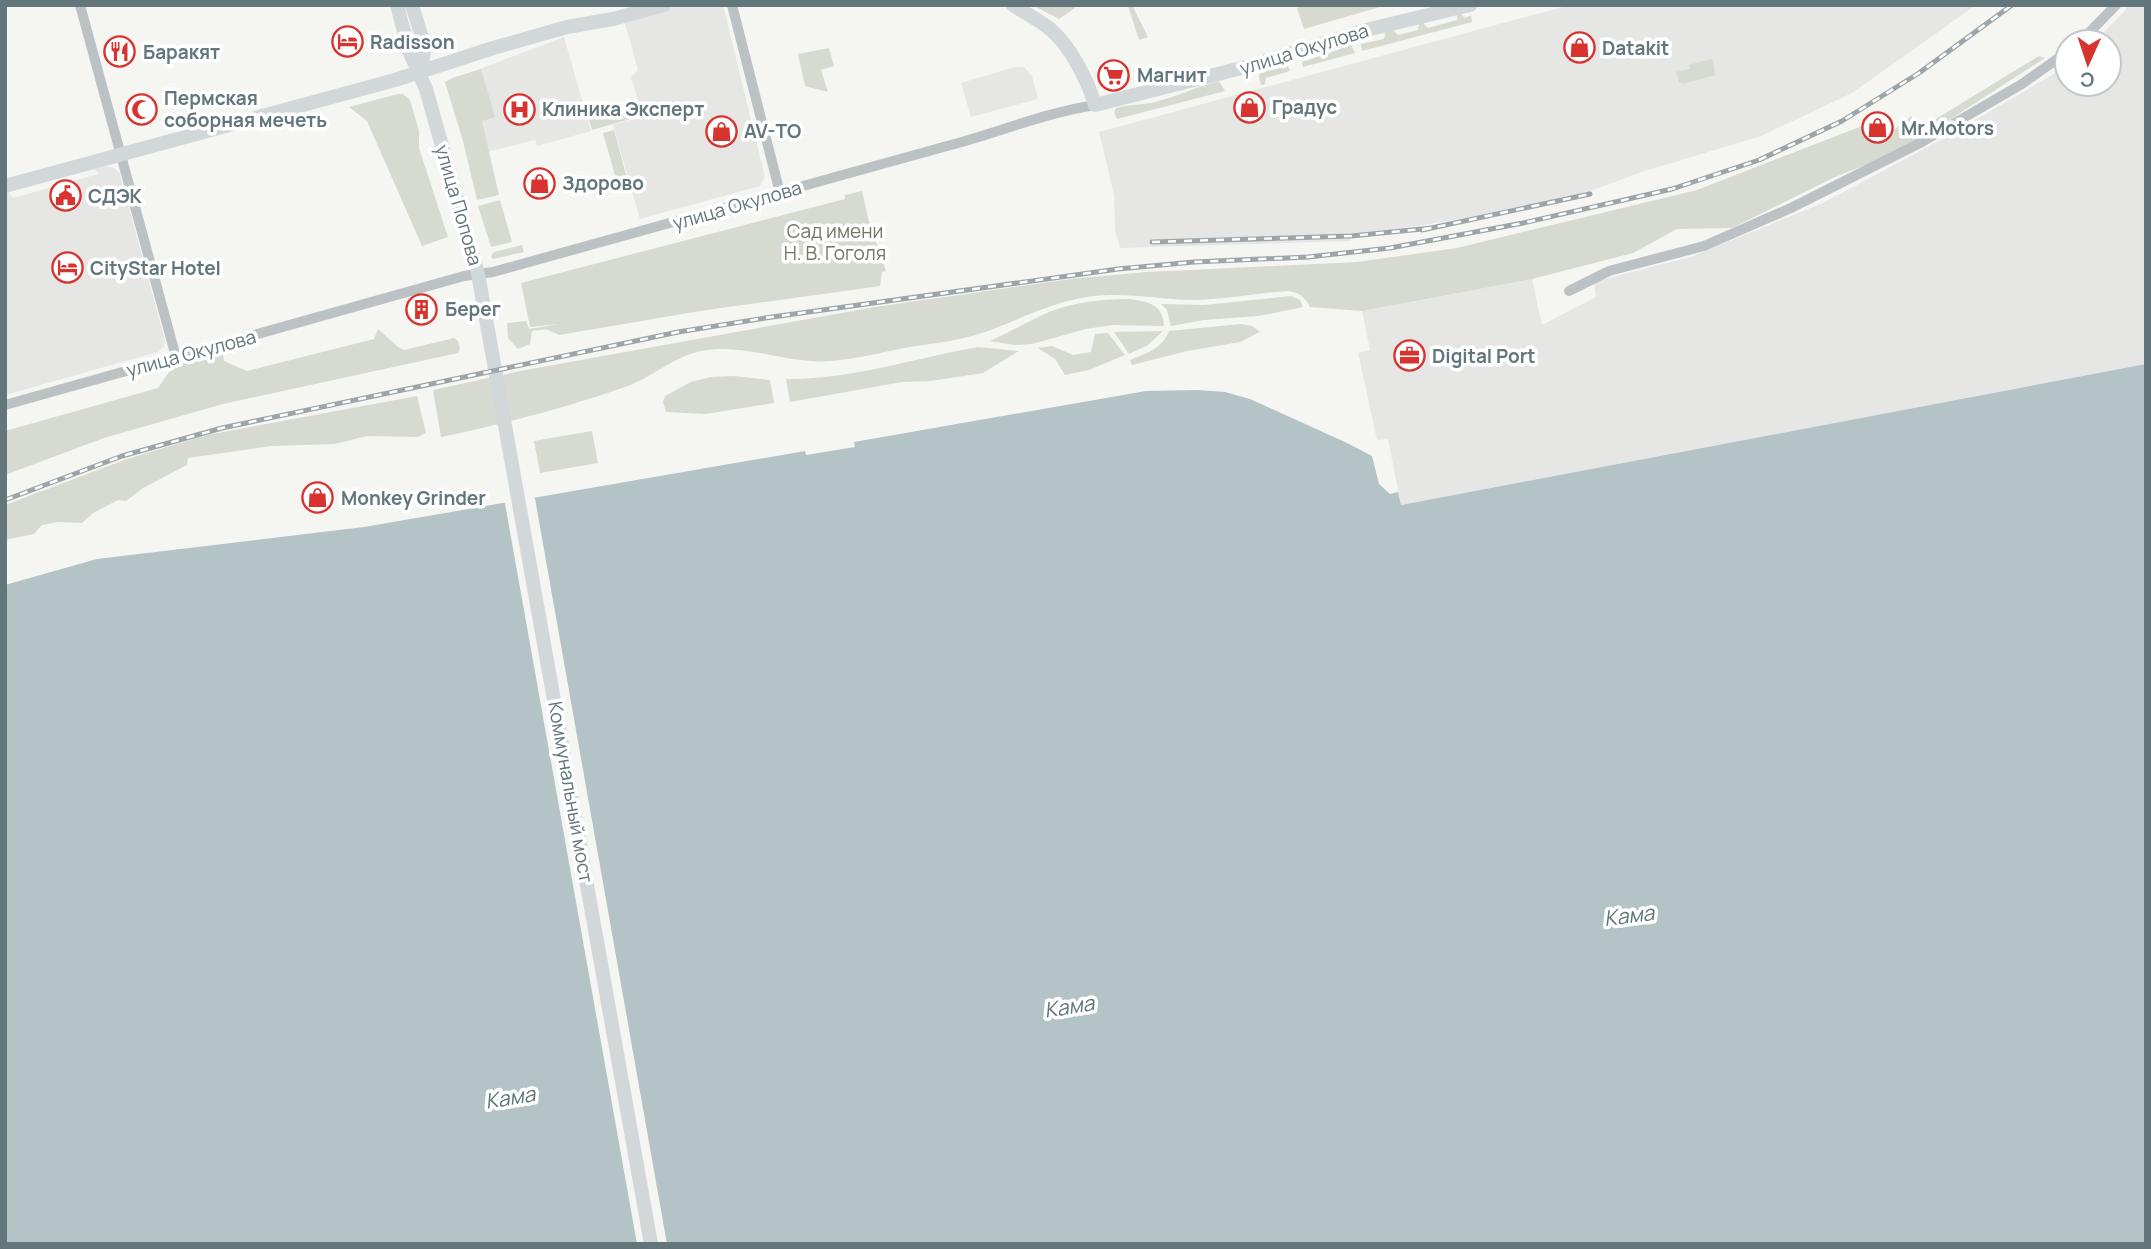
<svg xmlns="http://www.w3.org/2000/svg" width="2151" height="1249" viewBox="0 0 2151 1249" font-family="Manrope,sans-serif">
<rect width="100%" height="100%" fill="#f5f5f2"/>
<path fill="#e6e6e5" d="M675,5H723L765,177L760,186L640,219L613,125L643,116L631,77L638,70L624,20Z
M1570,5H1976L1852,93L1761,136L1645,171L1582,194L1461,219L1390,230L1351,233V241L1120,248L1115,231L1114,195L1099,132Z
M2128,5H2146V364L1401,505L1388,439L1377,440L1358,353L1370,350L1362,311L1532,279L1542,325L1596,297L1594,282L1693,256L1823,203L1948,136L2067,66V84H2109V42H2094L2124,12Z
M564,37L591,131L537,146L535,140L468,157L446,82Z
M1015,67H1024L1032,76L1038,99L971,117L961,83Z
M106,166L114,168L120,174L165,341L164,347L158,352L5,395V194L9,193L13,198L98,174L94,169Z"/>
<path fill="#d6dad1" d="M1032,5H1074L1075,8L1059,19Z
M1132,5L1148,37L1139,40L1128,6Z
M1306,5H1387L1304,29L1297,8Z
M1461,14L1465,18L1471,15L1472,22L1362,51L1361,44L1384,39L1386,30H1393L1398,35L1418,30L1419,23L1422,22L1428,28L1457,20V15Z
M1349,41L1355,53L1303,67L1302,62L1335,51L1336,45Z
M829,48L834,66L821,70L828,92L805,86L798,54Z
M2039,56L2045,58L1926,135L1891,155L1835,177L1732,228L1677,229L1633,253L1532,279L1362,311L1310,307C1305,296 1299,293 1288,291C1256,293 1225,300 1193,300C1151,299 1115,289 1072,300C1038,308 1006,326 972,336C951,342 927,344 904,348C880,353 856,359 831,361C787,365 745,342 701,351C672,357 652,378 625,387C565,408 503,424 441,437L433,390L520,371L875,307L1071,279L1147,272L1357,262L1457,248L1697,190L1862,126L1877,144L1911,116L1921,128Z
M1711,59L1713,61L1715,75L1683,84L1679,82L1676,72L1690,69L1689,65Z
M1269,64L1272,70L1288,66L1290,71L1266,78L1265,84L1261,85L1259,78L1260,68Z
M481,69L495,117L482,121L499,195L477,200L463,141L445,82L452,78Z
M1219,81L1225,91L1117,119L1114,113L1116,108C1129,104 1142,105 1155,102C1177,97 1197,86 1219,81Z
M398,94H403L410,100L419,131V148L448,237L422,246L367,121L349,107Z
M637,100L641,116L592,130L587,114Z
M614,130L629,186L619,189L603,133Z
M862,191L868,218L886,271L882,272L880,286L700,311L559,335L546,329L532,331L530,344L518,349L508,338L507,323L526,321L529,329L559,324L530,327L521,283L845,199V195Z
M500,200L512,242L491,247L478,206Z
M522,245L524,252L493,259L491,256L494,252Z
M1291,296L1300,300L1303,307L1259,316L1204,320L1171,326L1167,310L1161,304L1204,305Z
M1130,299C1148,302 1163,304 1164,326L1113,325L1086,329L1032,344L1014,345L990,341C1010,332 1029,321 1049,312C1075,302 1102,299 1130,299Z
M1241,324L1252,326L1260,332L1240,342L1187,351L1132,365L1130,360C1147,353 1162,349 1169,331Z
M378,329L398,347L404,350L454,338L458,341L460,349L458,353L223,404L104,438L5,475V431L158,388L176,362L223,354L224,361L247,371L374,339Z
M1163,331L1148,345L1129,354L1114,332Z
M1108,333L1125,355L1089,370L1065,375L1055,359L1038,348L1052,346L1073,355L1091,352L1095,334Z
M978,347L1019,351L983,373L931,381L902,382L790,402L786,379C850,380 915,358 978,347Z
M711,377L733,376L770,380L774,403L706,414L666,412L663,402L665,396L691,382Z
M417,396L426,433L418,437L367,436L335,444L271,446L188,458L187,465L143,488L126,501L118,500L93,513L82,523L58,522L42,525L34,534L5,540V505L127,459L207,435Z
M592,431L598,463L540,473L534,441Z"/>
<path fill="#b4c3c5" d="M2146,364V1244H5V585L97,559L364,527L805,451L806,455L855,447L854,442L1146,391L1198,390L1225,392L1250,399L1347,443L1372,456L1379,484L1390,494L1398,492L1401,505Z"/>
<path fill="#f5f5f2" d="M534,493L667,1244H637L504,498Z"/>
<g fill="none" stroke-linecap="round" stroke-linejoin="round">
<path stroke="#bcc2c4" stroke-width="10" d="M80,5L176,357
M732,5L780,193
M2080,42L2116,5
M1569,291L1609,271L1704,246L1791,208L1922,142L2022,84L2067,52
M5,405L464,276L493,272C645,231 795,187 947,146C997,133 1044,113 1095,105"/>
<path stroke="#d2d8da" stroke-width="14" d="M397,5L409,51L426,89L478,274L651,1244
M412,5L425,47L420,72
M1013,5C1025,13 1039,20 1050,29C1070,45 1088,81 1095,105L1253,65L1370,29L1470,5
M5,186L395,80L493,48L567,27L613,19L664,5"/>
<defs>
<path id="rail" d="M1422,230L1590,194
M1152,242L1351,236L1432,228
M5,500L122,456L222,428L678,332L765,318L1118,269L1194,262L1308,257L1390,248L1523,223L1672,189L1759,160L1842,121L1919,73L2012,5"/>
</defs>
<use href="#rail" stroke="#9ca6a8" stroke-width="5"/>
<use href="#rail" stroke="#fff" stroke-width="2.5" stroke-dasharray="8" stroke-linecap="butt"/>
</g>
<defs>
<symbol id="hotel-ring" viewBox="-11 -11 22 22"><circle r="9.5" fill="#fff" stroke="#d73430" stroke-width="1.5"/><path d="M-6-4.5h1.5V1H6V5H4.5V3h-9V5H-6ZM-4 0a1.8 1.8 0 1 1 3.6 0ZM.5 0V-2.5h3Q6-2.5 6 0Z" fill="#d73430"/></symbol>
<symbol id="shop-ring" viewBox="-11 -11 22 22"><circle r="9.5" fill="#fff" stroke="#d73430" stroke-width="1.5"/><path d="M-5-2.5h2.3a2.7 3.5 0 0 1 5.4 0H5L5.5 6h-11ZM-1.5-2.5h3a1.5 2.3 0 0 0-3 0Z" fill="#d73430"/></symbol>
<symbol id="restaurant-ring" viewBox="-11 -11 22 22"><circle r="9.5" fill="#fff" stroke="#d73430" stroke-width="1.5"/><path d="M-5-6h1v4h1v-4h1v4h1v-4h1v5L-1.5 .5V6h-2V.5L-5-1ZM5-6V6H3V1.5H1.5Q1.5-4 5-6Z" fill="#d73430"/></symbol>
<symbol id="supermarket-ring" viewBox="-11 -11 22 22"><circle r="9.5" fill="#fff" stroke="#d73430" stroke-width="1.5"/><path d="M-6-5.5h2.5l.6 2H6L4.5 2H-2.5L-4.4-4H-6ZM-1.5 3.2a1.3 1.3 0 1 0 .1 0ZM3 3.2a1.3 1.3 0 1 0 .1 0Z" fill="#d73430"/></symbol>
<symbol id="mosque-ring" viewBox="-11 -11 22 22"><circle r="9.5" fill="#fff" stroke="#d73430" stroke-width="1.5"/><path d="M3.5-4.9A6 6 0 1 0 3.5 4.9A5 5 0 1 1 3.5-4.9Z" fill="#d73430"/></symbol>
<symbol id="hospital-ring" viewBox="-11 -11 22 22"><circle r="9.5" fill="#fff" stroke="#d73430" stroke-width="1.5"/><path d="M-5-5h3v3.5h4V-5h3V5h-3V1.5h-4V5h-3Z" fill="#d73430"/></symbol>
<symbol id="civic-ring" viewBox="-11 -11 22 22"><circle r="9.5" fill="#fff" stroke="#d73430" stroke-width="1.5"/><path d="M-.6-6.5H3V-4.5H.6V-3L4-1V1h2V6H-6V1h2V-1L-.6-3ZM-1.2 2.5V6h2.4V2.5Z" fill="#d73430"/></symbol>
<symbol id="building-ring" viewBox="-11 -11 22 22"><circle r="9.5" fill="#fff" stroke="#d73430" stroke-width="1.5"/><path d="M-4-6H4V6H1V3H-1V6H-4ZM-2.5-4.3h1.7v1.8h-1.7ZM.8-4.3h1.7v1.8H.8ZM-2.5-1h1.7V.8h-1.7ZM.8-1h1.7V.8H.8Z" fill="#d73430"/></symbol>
<symbol id="office-ring" viewBox="-11 -11 22 22"><circle r="9.5" fill="#fff" stroke="#d73430" stroke-width="1.5"/><path d="M-6-3h4V-5.5h4V-3h4V5H-6ZM-1-4.5V-3h2v-1.5ZM-6 0V1H6V0Z" fill="#d73430"/></symbol>
</defs>
<g fill-rule="evenodd">
<use href="#hotel-ring" x="330" y="24" width="35" height="35"/>
<use href="#shop-ring" x="1562" y="30" width="35" height="35"/>
<use href="#restaurant-ring" x="102" y="34" width="35" height="35"/>
<use href="#supermarket-ring" x="1096" y="58" width="35" height="35"/>
<use href="#shop-ring" x="1232" y="90" width="35" height="35"/>
<use href="#mosque-ring" x="124" y="92" width="35" height="35"/>
<use href="#hospital-ring" x="502" y="92" width="35" height="35"/>
<use href="#shop-ring" x="1860" y="110" width="35" height="35"/>
<use href="#shop-ring" x="704" y="114" width="35" height="35"/>
<use href="#shop-ring" x="522" y="166" width="35" height="35"/>
<use href="#civic-ring" x="48" y="178" width="35" height="35"/>
<use href="#hotel-ring" x="50" y="250" width="35" height="35"/>
<use href="#building-ring" x="404" y="292" width="35" height="35"/>
<use href="#office-ring" x="1392" y="338" width="35" height="35"/>
<use href="#shop-ring" x="300" y="480" width="35" height="35"/>
</g>
<g text-anchor="middle" dominant-baseline="central" stroke-width="7" stroke-linejoin="round" paint-order="stroke">
<g font-size="19" font-weight="bold" fill="#62767b" stroke="#fff" text-anchor="start">
<text x="370" y="42">Radisson</text>
<text x="1602" y="48">Datakit</text>
<text x="143" y="52">Баракят</text>
<text x="1137" y="75">Магнит</text>
<text x="164" y="98">Пермская<tspan x="164" dy="22">соборная мечеть</tspan></text>
<text x="1272" y="107">Градус</text>
<text x="542" y="109">Клиника Эксперт</text>
<text x="1901" y="128">Mr.Motors</text>
<text x="744" y="131">AV-TO</text>
<text x="562" y="183">Здорово</text>
<text x="88" y="196">СДЭК</text>
<text x="90" y="268">CityStar Hotel</text>
<text x="445" y="309">Берег</text>
<text x="1432" y="356">Digital Port</text>
<text x="341" y="498">Monkey Grinder</text>
</g>
<g font-size="19" fill="#62767b" stroke="#fff">
<text transform="translate(1304 49) rotate(-17)">улица Окулова</text>
<text transform="translate(459 205) rotate(74)">улица Попова</text>
<text transform="translate(737 205) rotate(-16)">улица Окулова</text>
<text transform="translate(191 353) rotate(-15)">улица Окулова</text>
<text transform="translate(571 792) rotate(80)">Коммунальный мост</text>
</g>
<g font-size="19" fill="#6d7964" stroke="#fff">
<text x="835" y="231">Сад имени<tspan x="835" dy="22">Н. В. Гоголя</tspan></text>
</g>
<g font-size="21" font-style="italic" fill="#5d7677" stroke="#fff">
<text transform="translate(1629 915) rotate(-7)">Кама</text>
<text transform="translate(1069 1006) rotate(-9)">Кама</text>
<text transform="translate(510 1097) rotate(-9)">Кама</text>
</g>
</g>
<rect width="2151" height="1249" fill="none" stroke="#62767b" stroke-width="14"/>
<g transform="translate(2088 63) rotate(183)"><circle r="33" fill="#ffffff" stroke="#c0c8ca" stroke-width="2"/>
<path d="M0-5L12 26L0 18L-12 26Z" fill="#d73430"/>
<text y="-10" font-size="19" font-weight="bold" text-anchor="middle" fill="#62767b">С</text>
</g>
</svg>
